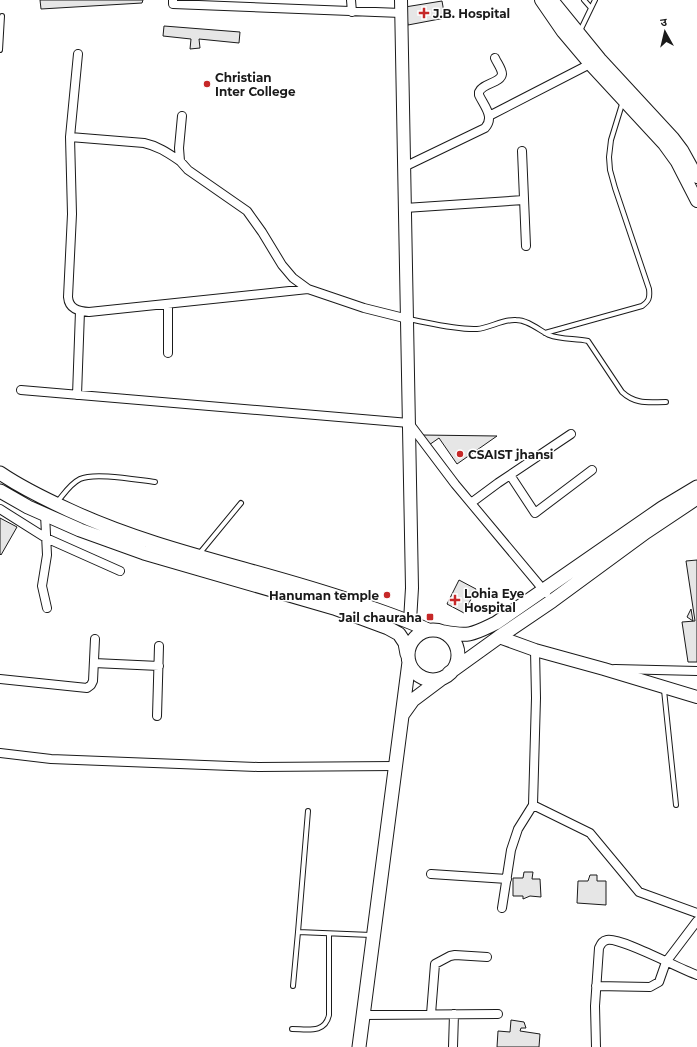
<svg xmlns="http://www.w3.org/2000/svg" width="697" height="1047" viewBox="0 0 697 1047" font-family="Montserrat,'Noto Sans Devanagari',sans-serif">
<rect width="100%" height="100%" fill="#fff"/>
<path fill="#e6e6e6" stroke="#1a1a1a" d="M40,0H143L142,3L41,9Z
M442,1L445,18L408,25L405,7Z
M164,26L240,32L239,43L199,39L200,48L190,49L191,39L163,36Z
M422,435L497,436L457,464L439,438L429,445Z
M0,518L17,527L1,555L0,554Z
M697,560V662H688L682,622L695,621L686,561Z
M459,580L476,589L464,613L447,604Z
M691,609L693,621L687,617Z
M524,872H533L532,879H540L541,897L530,896L523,899V896H513V878H523Z
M590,875H597V881H606V905L577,903L578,881H588Z
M511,1020L524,1022L526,1028H521L520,1031L540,1034L539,1047H497L498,1031L510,1032Z"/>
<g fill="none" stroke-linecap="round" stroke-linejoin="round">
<defs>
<path id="lane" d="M584,0L591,8
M580,31L595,0
M0,50L2,16
M408,319C430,323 455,330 477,329C490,328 503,319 516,320C528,320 539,330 549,335C562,340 576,338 588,341L622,392C636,405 649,402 666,402
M545,333L642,306C649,301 650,298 649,289L615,188L610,170L609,157L611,140L623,101
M58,501C64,494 70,484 80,479C95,472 137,480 155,482
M199,554L241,503
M664,690L676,805
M308,811L298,932L371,935
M293,986L298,932
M292,1029C307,1029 325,1034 329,1015V934"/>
<path id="street" d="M173,0V4L401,13
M351,0L352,12
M78,54L70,137L72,214L68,297C69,309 78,311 89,312L308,289
M182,116L179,148L180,161L188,170L247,211L262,232L282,265L293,278L308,289L364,308L408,319
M489,116L590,64
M70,137L144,143C158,146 168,153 180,161
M522,151L526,246
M404,167L485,128C495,117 484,106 479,95V92C483,83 501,83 502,74C502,69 497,63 495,58
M405,208L524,200
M168,353V304
M21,390L409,423L455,484L546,593
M77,395L80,311
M510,475L535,513L592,470
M471,503L498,483L571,434
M0,509L46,538L120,571
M45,514L47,555L42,586L47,608
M94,663L159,666
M615,669L697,671
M0,679L87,688L91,685L93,681L95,639
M157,716L159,646
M0,753L51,759L258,767L395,766
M533,805L590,833L639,892L697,913
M431,874L507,879
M502,908L511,850L518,829L533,805L536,698L535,650
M596,986L650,987L659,982L666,962L697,921
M431,1014L435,964L450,956L455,955L487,957
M363,1015L498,1014
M453,1047L454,1014
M596,1047L595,1006L599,948C601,944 602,941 607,940C621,937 679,969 697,975"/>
<path id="secondary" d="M401,0L412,588L410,621
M541,0L563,32L590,64L664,144L677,162L697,201
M552,0L600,59L673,138L682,150L697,177
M499,637L535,650L604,669L697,697"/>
<path id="primary" d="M0,473C22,488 45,499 69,510C159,552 258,569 351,601C377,610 403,618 428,630
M0,491L28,507L80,530L144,553L334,608L388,628L399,634L405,643L407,654
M408 655a25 25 0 1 1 50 0a25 25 0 1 1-50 0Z
M444,632C470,637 473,634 496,623L662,508L697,487
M449,673L499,637L552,601L646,532L697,498
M403,714L413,700L441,679
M359,1047L409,662"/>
</defs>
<use href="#lane" stroke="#1a1a1a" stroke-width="6"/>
<use href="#street" stroke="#1a1a1a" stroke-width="10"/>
<use href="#secondary" stroke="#1a1a1a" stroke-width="14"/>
<use href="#primary" stroke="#1a1a1a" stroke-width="15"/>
<use href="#lane" stroke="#fff" stroke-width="4"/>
<use href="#street" stroke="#fff" stroke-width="8"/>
<use href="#secondary" stroke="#fff" stroke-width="12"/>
<use href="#primary" stroke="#fff" stroke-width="13"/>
</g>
<g fill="#c62828" stroke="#fff" stroke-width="1.5">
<path d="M422 7h4v4h4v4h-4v4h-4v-4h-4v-4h4z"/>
<circle cx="207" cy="84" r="4"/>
<circle cx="460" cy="454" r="4"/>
<circle cx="387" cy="595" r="4"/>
<path d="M453 594h4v4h4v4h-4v4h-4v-4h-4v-4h4z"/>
<rect x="426" y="613" width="8" height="8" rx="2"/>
</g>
<g text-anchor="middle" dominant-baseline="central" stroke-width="3" stroke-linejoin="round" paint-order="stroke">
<g font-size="12" font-weight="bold" fill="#1a1a1a" stroke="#fff" text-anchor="start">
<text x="433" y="13">J.B. Hospital</text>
<text x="215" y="77">Christian<tspan x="215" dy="14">Inter College</tspan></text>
<text x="468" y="454">CSAIST jhansi</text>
<text x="464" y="593">Lohia Eye<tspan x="464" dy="14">Hospital</tspan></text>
<text x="379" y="595" text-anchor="end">Hanuman temple</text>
<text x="422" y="617" text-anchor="end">Jail chauraha</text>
</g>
</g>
<g transform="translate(665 32) rotate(352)" stroke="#ffffff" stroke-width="3" paint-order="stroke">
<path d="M0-3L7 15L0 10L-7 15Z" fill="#1a1a1a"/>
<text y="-6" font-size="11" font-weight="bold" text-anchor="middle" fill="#1a1a1a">उ</text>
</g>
</svg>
